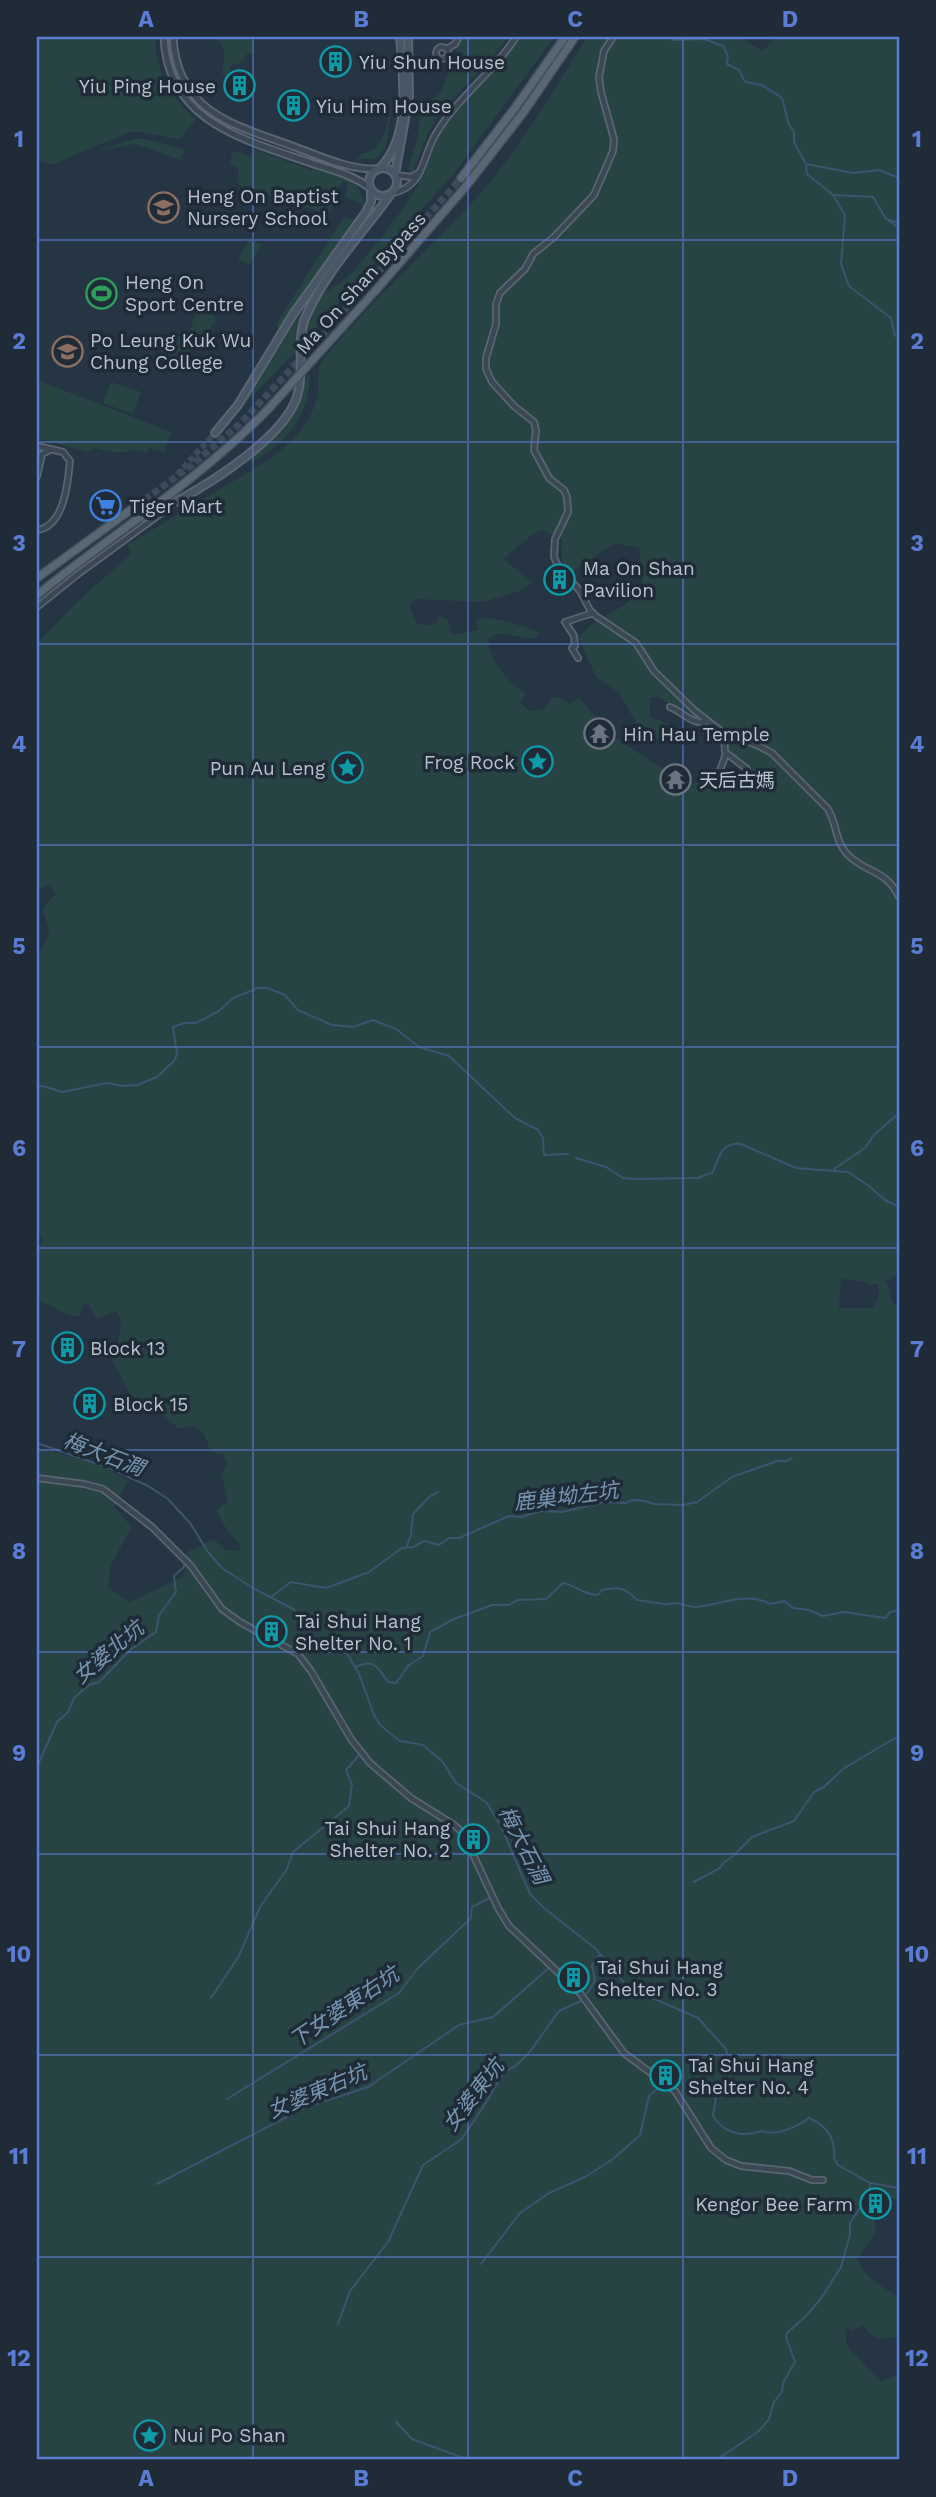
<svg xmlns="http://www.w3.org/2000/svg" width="936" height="2497" viewBox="0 0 936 2497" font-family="'Work Sans','Noto Sans TC',sans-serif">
<rect width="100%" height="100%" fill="#263544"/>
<path fill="#284344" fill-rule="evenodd" d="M37,37H155C155,70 171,98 196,119L180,139L132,131L56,163L48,164L37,160Z
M219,37H246L253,41L255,52L247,54L241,63L231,65L230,75L225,76L222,73C222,65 226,60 224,52C223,45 219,44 219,37Z
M462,37H508C486,71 449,94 430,130C423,143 419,158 413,171L410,172L408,169L417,139L422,107L440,93Z
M521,37H554L455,172L304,342C302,326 312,304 324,294C334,286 346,280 354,271C376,243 401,215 418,185C429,166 433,145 445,127C467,94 500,71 521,37Z
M587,37H739L762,51L777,37H899V1273L885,1282L890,1288L892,1302L899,1306V2200L879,2197L867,2209L876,2224L875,2233L857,2259C868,2282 881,2284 899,2298V2342L894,2337C878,2340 871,2339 864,2325L852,2331L850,2328L845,2330L847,2346L880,2381L899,2375V2460H37V1447L102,1466L128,1481L114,1507L132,1527L111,1564L108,1588L130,1602L184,1576L187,1552L214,1539L225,1550L239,1551L240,1544L227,1530L216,1510L228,1501L221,1474L227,1464L223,1454L211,1452L204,1434L195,1426L178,1428L147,1401L131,1396L112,1359C116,1345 126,1325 117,1311L97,1319L88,1303L82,1305L80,1316L68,1315L37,1299V1253L42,1239L37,1226V959L50,931L42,909L55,895L51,886L47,885L37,890V643L80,599L131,554L127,545L260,465C286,448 312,426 318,393C320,383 316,369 322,361C330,349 343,337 353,325C393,280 438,240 479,195C521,147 554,90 587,37ZM541,530L561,538L562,561L571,572L615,543L639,548L642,586C637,592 631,602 623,606C607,616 588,622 579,639L596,677L619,693L639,728L664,743L672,742L676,732L668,724L650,717V697H659L709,732L752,770L743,781L684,783L614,737L579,698L570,704L557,697L551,698L545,709L529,711L520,702L526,694C507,681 490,662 488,639L500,633L534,639L540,632C519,625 498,617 476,619L478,630L452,635L448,620L439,616L436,623L426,626L417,623L409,605L416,599L483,602L520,591L533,583L503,559L532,535ZM841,1279L867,1282L868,1285L878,1284L879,1296L873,1308H839Z
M394,97L385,150L374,159H356C362,152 370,153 376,147C385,140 391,109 394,97Z
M134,139H146L185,150L181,160L135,144L98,151Z
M253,149L311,170L313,168C335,176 363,177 364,206L345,196L348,183L343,181L335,196L329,215L239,185L237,180L239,171L237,167L230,165L232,153L237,151L250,156Z
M344,217L355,220L283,327L278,329L277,322Z
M250,238L262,245L249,265L238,259Z
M200,301L210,304L216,321L180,361L160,355L163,346L190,330Z
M304,309H306L298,326L296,351L235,414C259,380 279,342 304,309Z
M310,373C309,419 289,439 251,463L248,457C268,443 288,427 298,404C303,392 302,382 310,373Z
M37,380L171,432L164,452L149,448L147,453L135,450L117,453L95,448L88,452L37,438Z
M111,382L141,392L133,414L103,403Z"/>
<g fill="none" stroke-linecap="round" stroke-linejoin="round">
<path stroke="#3c546d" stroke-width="2" d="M668,37L673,40L704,39L723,46L728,56L727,64L739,70L745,82L762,85L782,98L789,125L794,132V142L806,164L853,173L879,170L899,178
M806,166L807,174L833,195L873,197L886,219L899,223
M833,195L845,215L841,264L849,286L891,318L895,336
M889,221L899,228
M37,1087L43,1086L62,1092L107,1083L123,1086L137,1085L157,1077L174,1061L177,1054L173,1027L184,1023H196L219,1011L233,998L258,988H267L285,995L298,1010L332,1025L353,1027L373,1020L396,1029L419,1047L449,1056L515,1118L538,1130L543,1138L544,1155L568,1154
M576,1158L606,1167L623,1178L636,1179L698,1178L713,1172C719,1156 722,1142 741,1144L796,1168L848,1172L869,1186L885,1200L899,1207
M834,1169L865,1148L874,1135L899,1113
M37,1443L109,1468L148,1486L168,1499L190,1523L208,1552L222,1568L253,1588L295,1610L310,1633L320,1641L343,1651L348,1655L359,1674L374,1715L380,1725L400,1741L423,1745L442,1761L456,1783L486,1802L501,1826L530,1894L544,1908L596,1949L626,1985L638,1994L657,2000L698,2018L726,2049L729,2065L716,2097L713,2116C723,2133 743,2138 761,2131C777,2136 796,2127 809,2118C827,2126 836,2139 834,2158L838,2165L870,2183L899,2188
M406,1548L411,1535L413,1514L429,1497L438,1492
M271,1597L291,1582L326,1588L369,1572L402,1548L413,1547L424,1541L439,1545L449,1538H459L509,1516L521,1517L541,1511L562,1512L604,1502L626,1503L632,1500L645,1501L654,1504L683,1505L697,1502L732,1477L777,1461H787L792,1458
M355,1667C376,1658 377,1667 388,1682L396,1683L409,1665L423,1656L430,1632L454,1619L492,1605H508L518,1600L546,1599L563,1583C576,1585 583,1595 598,1595L602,1590C620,1586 625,1588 637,1600C646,1601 655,1603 664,1604C669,1605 674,1602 680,1604C686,1605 690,1607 696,1607C720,1605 748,1591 770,1604L784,1601L793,1608L809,1610L823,1616L844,1612L885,1618L890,1612L899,1610
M37,1767L57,1722L68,1712L74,1698L89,1685L99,1682L130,1650L156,1632L159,1615L176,1592L174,1576L184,1567V1560
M694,1882L720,1868L723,1863L733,1856L752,1837L794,1821L814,1792L824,1787L843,1769L895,1738L899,1739
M587,1993L595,1981L592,1965L600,1954
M211,1998L239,1956L260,1907L287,1869L293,1852L349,1806L352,1785L346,1770L360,1754
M227,2099L399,1993L418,1968L471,1918L472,1907L491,1897
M157,2184L304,2108L368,2087L459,2025L493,2017L550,1967
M481,2264L520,2213L549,2193L585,2177L613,2159L640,2135L649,2096L662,2085
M338,2324L350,2291L388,2242L423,2165L462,2139L487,2101L504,2072L514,2067L529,2053L559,2011L581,2001
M396,2422L412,2439L469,2460
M715,2460L723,2455
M723,2460L725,2454L759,2431L769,2419L774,2402L782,2392L783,2383L795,2362L786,2337L787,2333L807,2315L822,2297L841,2267L850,2235V2223L869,2195L870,2184"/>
<path stroke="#3c4a59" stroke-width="6" stroke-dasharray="6 3" stroke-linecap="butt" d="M171,481L215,433"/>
<path stroke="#3c4a59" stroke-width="7" stroke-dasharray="7 3.5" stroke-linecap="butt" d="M136,506L192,465L242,422L330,327L461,178"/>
<defs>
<path id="minor" d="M613,37L604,51L599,77L601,92L614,139L613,151L594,195L554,237L533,254L525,269L500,293L496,304V324L486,358V369L492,382L514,406L534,422L536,430L534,450L549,478L564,490L567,497L568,512L555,539L554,557L558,566L580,591L590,610L596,616L636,643L654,671L695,711L726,735L757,745L772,753L828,809C837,824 835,842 848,855C866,873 887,870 899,897
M436 53a6 6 0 1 1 12 0a6 6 0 1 1-12 0Z
M447,49L455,44L459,37
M396,175L411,177L420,172
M393,193C426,185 421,157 437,132C459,96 494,72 516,37
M37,446L63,452L70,461C68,483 64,527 37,530
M37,476L42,454L50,450
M37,607L78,574L167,509
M578,658L572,648L575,646L574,636L565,622L593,613
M670,707C683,712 693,726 707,721
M724,734L725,752L747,769L748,777
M717,778L726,754
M37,1478L84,1484L103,1489L152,1527L191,1566L222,1609L240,1622L298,1654L311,1671L351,1739L370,1763L411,1798L454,1825L463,1833L498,1908L509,1926L580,1993L624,2053L675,2091L711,2148L726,2160L741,2166L789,2171L812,2180H823"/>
<path id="tertiary" d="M164,37C167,124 249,141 317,165C336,171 355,176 371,189
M173,37C177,113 235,125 295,147C322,157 349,170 378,169"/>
<path id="secondary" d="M369 182a14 14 0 1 1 28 0a14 14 0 1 1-28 0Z
M380,168C412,135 403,79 400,37
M395,174L409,97L408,37
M215,433L238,405L292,316L366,212L371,202V190
M143,517C187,500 287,440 298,393C305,366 295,339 307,314C327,270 362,234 390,195"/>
<path id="primary" d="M461,178L515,108L565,37
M377,289L467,185L523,113L575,37
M37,578L136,506
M37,595C115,532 201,479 271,406"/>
</defs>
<use href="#minor" stroke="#596570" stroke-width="8"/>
<use href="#tertiary" stroke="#596570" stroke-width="9"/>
<use href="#secondary" stroke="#596570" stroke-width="10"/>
<use href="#primary" stroke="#44505c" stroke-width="10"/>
<use href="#minor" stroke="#3b4753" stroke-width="4.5"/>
<use href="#tertiary" stroke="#3b4753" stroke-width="5"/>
<use href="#secondary" stroke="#495666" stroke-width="6"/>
<use href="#primary" stroke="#596673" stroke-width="7"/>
<defs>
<path id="primary-bridge" d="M271,406L377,289"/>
</defs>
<use href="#primary-bridge" stroke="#44505c" stroke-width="10" stroke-linecap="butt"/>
<use href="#primary-bridge" stroke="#596673" stroke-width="7"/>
</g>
<path fill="none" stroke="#5b7cd4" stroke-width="2" stroke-opacity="0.55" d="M253,37V2460M468,37V2460M683,37V2460M37,240H899M37,442H899M37,644H899M37,845H899M37,1047H899M37,1248H899M37,1450H899M37,1652H899M37,1854H899M37,2055H899M37,2257H899"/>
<defs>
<symbol id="building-ring" viewBox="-11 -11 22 22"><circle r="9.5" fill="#1f2c38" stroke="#0f9aa8" stroke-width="1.5"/><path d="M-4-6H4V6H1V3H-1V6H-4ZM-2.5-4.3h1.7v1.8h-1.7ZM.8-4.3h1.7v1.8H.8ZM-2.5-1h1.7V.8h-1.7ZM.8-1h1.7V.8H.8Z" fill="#0f9aa8"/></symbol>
<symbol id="school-ring" viewBox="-11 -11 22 22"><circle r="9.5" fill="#1f2c38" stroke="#8d6e63" stroke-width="1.5"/><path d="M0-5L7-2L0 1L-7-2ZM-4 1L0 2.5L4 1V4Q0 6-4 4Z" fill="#8d6e63"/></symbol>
<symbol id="stadium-ring" viewBox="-11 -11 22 22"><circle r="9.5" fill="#1f2c38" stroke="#2e9e5b" stroke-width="1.5"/><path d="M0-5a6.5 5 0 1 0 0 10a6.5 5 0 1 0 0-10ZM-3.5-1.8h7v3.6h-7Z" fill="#2e9e5b"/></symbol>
<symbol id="supermarket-ring" viewBox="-11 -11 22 22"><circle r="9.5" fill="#1f2c38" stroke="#3f7fe0" stroke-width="1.5"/><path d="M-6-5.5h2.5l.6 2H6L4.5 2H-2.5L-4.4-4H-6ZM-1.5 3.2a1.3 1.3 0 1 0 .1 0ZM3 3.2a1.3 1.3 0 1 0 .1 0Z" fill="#3f7fe0"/></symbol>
<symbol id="temple-ring" viewBox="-11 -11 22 22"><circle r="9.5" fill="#1f2c38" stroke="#6b7280" stroke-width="1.5"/><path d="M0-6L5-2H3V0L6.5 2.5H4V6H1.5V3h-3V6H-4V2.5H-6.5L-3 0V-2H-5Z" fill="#6b7280"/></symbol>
<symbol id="sight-ring" viewBox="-11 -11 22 22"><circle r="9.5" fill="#1f2c38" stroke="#0f9aa8" stroke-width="1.5"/><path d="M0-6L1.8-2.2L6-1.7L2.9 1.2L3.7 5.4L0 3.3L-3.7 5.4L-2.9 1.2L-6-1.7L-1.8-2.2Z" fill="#0f9aa8"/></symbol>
</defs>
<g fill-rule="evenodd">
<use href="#building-ring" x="318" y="44" width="35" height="35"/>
<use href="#building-ring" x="222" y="68" width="35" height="35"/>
<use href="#building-ring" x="276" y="88" width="35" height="35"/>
<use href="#school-ring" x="146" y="190" width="35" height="35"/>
<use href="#stadium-ring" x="84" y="276" width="35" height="35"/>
<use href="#school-ring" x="50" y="334" width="35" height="35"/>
<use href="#supermarket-ring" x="88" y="488" width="35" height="35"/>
<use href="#building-ring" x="542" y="562" width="35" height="35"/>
<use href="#temple-ring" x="582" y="716" width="35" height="35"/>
<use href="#sight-ring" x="520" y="744" width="35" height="35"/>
<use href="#sight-ring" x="330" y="750" width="35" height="35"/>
<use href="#temple-ring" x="658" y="762" width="35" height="35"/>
<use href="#building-ring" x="50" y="1330" width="35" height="35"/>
<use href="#building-ring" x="72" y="1386" width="35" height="35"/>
<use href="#building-ring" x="254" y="1614" width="35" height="35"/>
<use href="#building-ring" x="456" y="1822" width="35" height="35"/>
<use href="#building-ring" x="556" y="1960" width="35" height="35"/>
<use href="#building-ring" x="648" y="2058" width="35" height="35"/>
<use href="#building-ring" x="858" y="2186" width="35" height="35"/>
<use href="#sight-ring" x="132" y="2418" width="35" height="35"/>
</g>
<g text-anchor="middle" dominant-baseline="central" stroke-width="7" stroke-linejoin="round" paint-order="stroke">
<g font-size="19" fill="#b8c2cd" stroke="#1f2c38" text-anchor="start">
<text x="359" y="62">Yiu Shun House</text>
<text x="216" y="86" text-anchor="end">Yiu Ping House</text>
<text x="316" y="106">Yiu Him House</text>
<text x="187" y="196">Heng On Baptist<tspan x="187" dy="22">Nursery School</tspan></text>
<text x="125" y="282">Heng On<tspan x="125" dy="22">Sport Centre</tspan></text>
<text x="90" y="340">Po Leung Kuk Wu<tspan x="90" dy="22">Chung College</tspan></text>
<text x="129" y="506">Tiger Mart</text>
<text x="583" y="568">Ma On Shan<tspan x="583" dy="22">Pavilion</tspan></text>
<text x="623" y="734">Hin Hau Temple</text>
<text x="515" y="762" text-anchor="end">Frog Rock</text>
<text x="325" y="768" text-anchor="end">Pun Au Leng</text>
<text x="699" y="780">天后古媽</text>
<text x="90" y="1348">Block 13</text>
<text x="113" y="1404">Block 15</text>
<text x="295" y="1621">Tai Shui Hang<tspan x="295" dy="22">Shelter No. 1</tspan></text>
<text x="450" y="1828" text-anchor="end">Tai Shui Hang<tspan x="450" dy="22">Shelter No. 2</tspan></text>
<text x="597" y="1967">Tai Shui Hang<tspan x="597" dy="22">Shelter No. 3</tspan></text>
<text x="688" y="2065">Tai Shui Hang<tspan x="688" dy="22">Shelter No. 4</tspan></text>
<text x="853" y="2204" text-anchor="end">Kengor Bee Farm</text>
<text x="173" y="2435">Nui Po Shan</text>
</g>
<g font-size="19" fill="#b8c2cd" stroke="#1f2c38">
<text transform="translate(361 283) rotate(-48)">Ma On Shan Bypass</text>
</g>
<g font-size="21" font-style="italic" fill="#7895b0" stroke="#1f2c38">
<text transform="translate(104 1454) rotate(21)">梅大石澗</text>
<text transform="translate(566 1496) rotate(-7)">鹿巢坳左坑</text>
<text transform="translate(108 1652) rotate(-40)">女婆北坑</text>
<text transform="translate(524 1845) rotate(63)">梅大石澗</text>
<text transform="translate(344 2007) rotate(-34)">下女婆東右坑</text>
<text transform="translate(317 2091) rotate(-23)">女婆東右坑</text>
<text transform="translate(473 2095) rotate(-52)">女婆東坑</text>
</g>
</g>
<rect width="936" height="2497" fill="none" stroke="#1f2c38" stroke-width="77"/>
<rect x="38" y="38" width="860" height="2420" fill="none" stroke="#5b7cd4" stroke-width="2.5"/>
<g font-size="23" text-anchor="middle" font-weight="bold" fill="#5b7cd4">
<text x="146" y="27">A</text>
<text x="361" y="27">B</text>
<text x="575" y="27">C</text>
<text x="790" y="27">D</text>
<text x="19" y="147">1</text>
<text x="917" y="147">1</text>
<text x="19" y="349">2</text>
<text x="917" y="349">2</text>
<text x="19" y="551">3</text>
<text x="917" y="551">3</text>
<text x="19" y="752">4</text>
<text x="917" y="752">4</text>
<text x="19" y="954">5</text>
<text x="917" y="954">5</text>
<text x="19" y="1156">6</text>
<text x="917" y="1156">6</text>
<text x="19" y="1357">7</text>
<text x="917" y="1357">7</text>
<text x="19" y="1559">8</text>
<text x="917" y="1559">8</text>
<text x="19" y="1761">9</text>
<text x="917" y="1761">9</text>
<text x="19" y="1962">10</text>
<text x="917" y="1962">10</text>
<text x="19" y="2164">11</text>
<text x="917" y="2164">11</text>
<text x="19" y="2366">12</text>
<text x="917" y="2366">12</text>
<text x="146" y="2486">A</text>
<text x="361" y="2486">B</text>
<text x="575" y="2486">C</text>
<text x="790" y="2486">D</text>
</g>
</svg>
